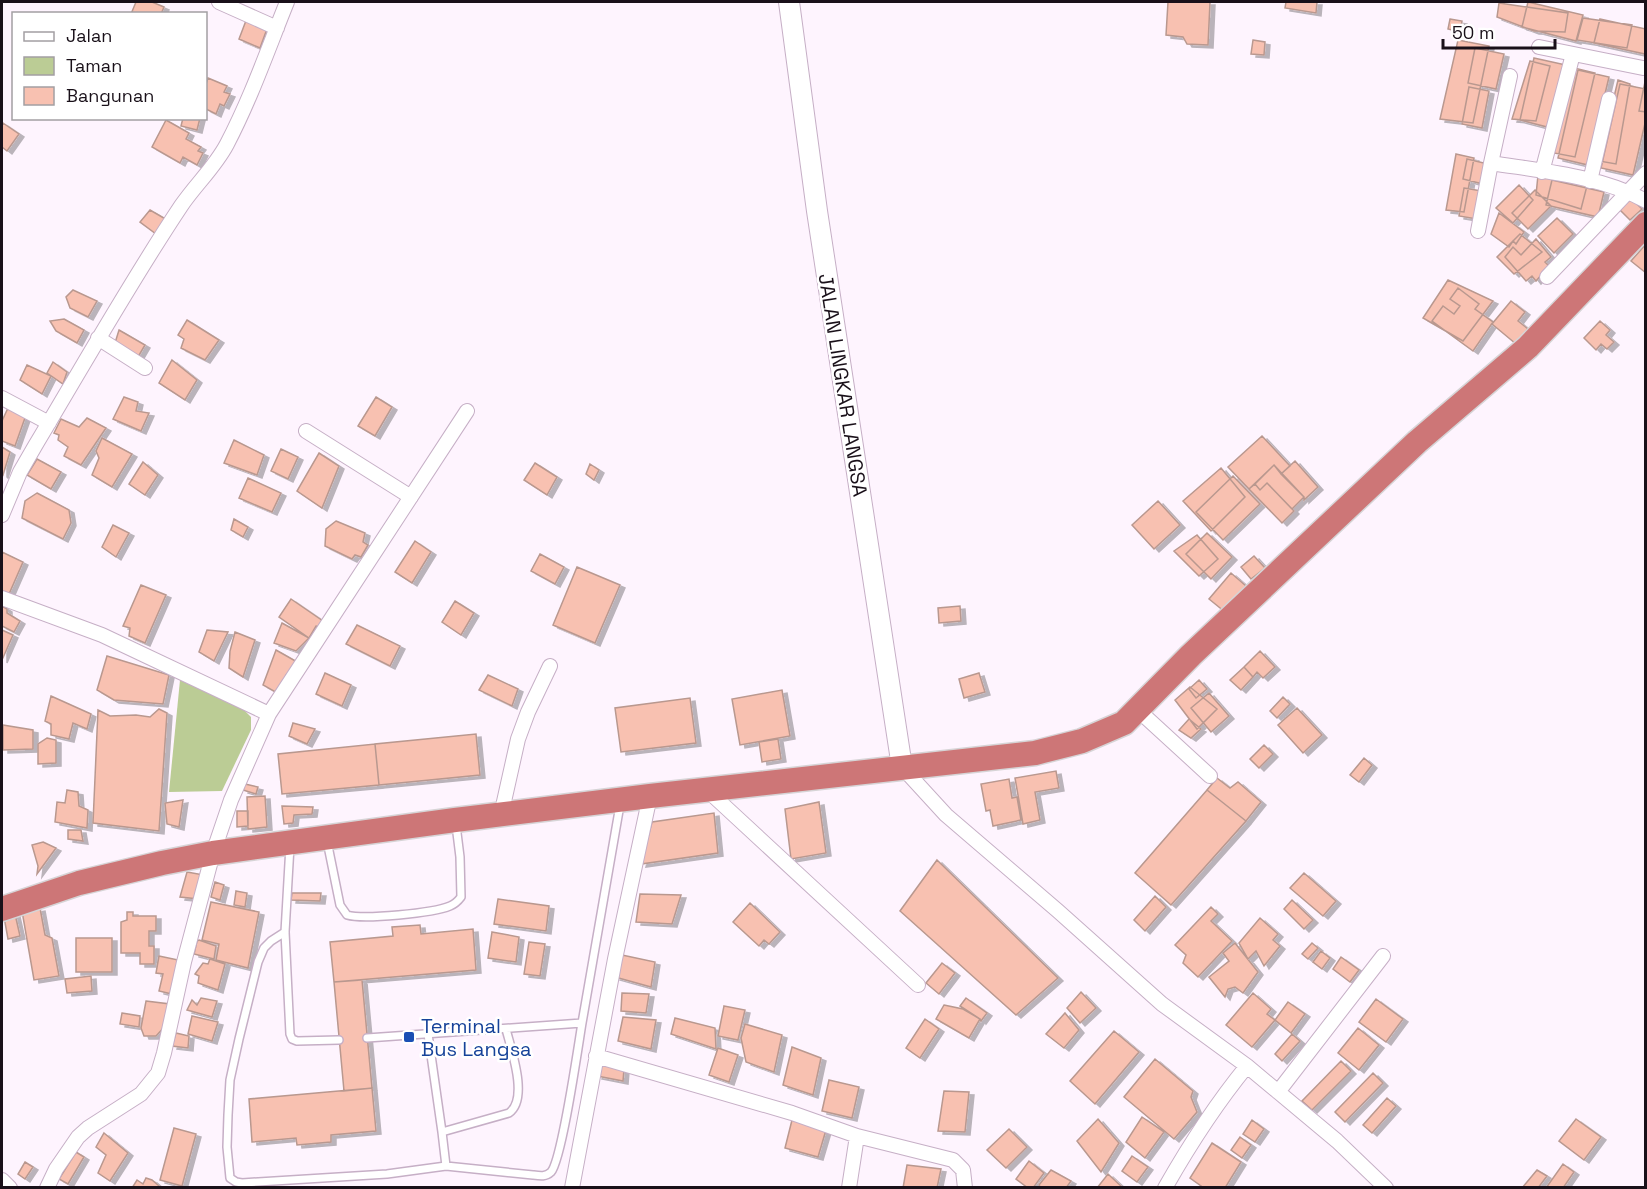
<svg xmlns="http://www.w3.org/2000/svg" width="1647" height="1189" viewBox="0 0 1647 1189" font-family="'Space Grotesk',sans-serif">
<defs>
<filter id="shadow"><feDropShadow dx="5" dy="3" stdDeviation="0" flood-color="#0004"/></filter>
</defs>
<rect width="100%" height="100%" fill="#fef4fe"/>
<path fill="#bbcc95" d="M180,680L244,710L251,717V730L222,791L169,792Z"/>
<path fill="#f8c1b1" stroke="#b9988f" stroke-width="1.5" filter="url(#shadow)" d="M136,2H152L164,7L161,14H131Z
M1168,2H1210L1208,45L1187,44L1183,37L1166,35Z
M1286,2H1317L1316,13L1285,8Z
M1528,2L1583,15L1576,41L1522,27Z
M1499,3L1568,13L1565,32L1534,31L1497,17Z
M247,18L268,26L260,48L239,39Z
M1583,18L1632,25L1627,48L1577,40Z
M1450,19L1462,21L1460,32L1448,29Z
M1600,19L1646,29L1645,54L1594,43Z
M1253,40L1265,42L1264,55L1251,54Z
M1458,40L1489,46L1473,123L1440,119Z
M1475,48L1504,54L1496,89L1468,83Z
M1534,58L1566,65L1551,128L1520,120Z
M1530,61L1550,66L1536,121L1512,119Z
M1574,68L1595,73L1575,157L1554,153Z
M1578,70L1609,77L1588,165L1558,158Z
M1646,77V112L1639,111Z
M208,78L227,86L224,92L230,94L224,106L220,104L216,114L206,109V84Z
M1618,80L1630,84L1616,164L1599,161Z
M1620,84L1646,89V119L1633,175L1601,168Z
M1469,87L1489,91L1482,128L1462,124Z
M183,118H200L197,130L181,126Z
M166,120L189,133L186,139L201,147L198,151L203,153L197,165L183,157L180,163L152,147Z
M3,123L19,134L7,151L2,147V126Z
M1456,154L1474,158L1464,212L1446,210Z
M1467,159L1488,164L1483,184L1463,179Z
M1538,175L1588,182L1581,209L1536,195Z
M1552,180L1604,192L1598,217L1546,205Z
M1519,185L1533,200L1513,223L1496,208Z
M1464,188L1482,191L1477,219L1459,216Z
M1535,190L1551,206L1528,229L1512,213Z
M1630,197L1642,209L1630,220L1618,208Z
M150,210L169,221L160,237L140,222Z
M1499,213L1524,232L1516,244L1513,241L1509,247L1491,234Z
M1557,218L1573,234L1554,253L1538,236Z
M1520,234L1542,252L1514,274L1497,257Z
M1536,239L1551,257L1545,262L1549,266L1536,281L1532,276L1526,281L1505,257L1513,247L1521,255Z
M1646,244V273L1631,261Z
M1448,280L1493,301L1463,341L1423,318Z
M1458,288L1479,304L1475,309L1493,322L1473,351L1432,321L1443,306L1454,314L1460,306L1450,299Z
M73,290L97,301L88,317L70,308L66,297Z
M1511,301L1525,312L1518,321L1528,329L1516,344L1492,324Z
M64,319L84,330L77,343L56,331L50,321Z
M187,320L219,340L205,360L181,348L184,339L178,335Z
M1600,321L1610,330L1606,335L1614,342L1607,349L1601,344L1596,350L1584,338Z
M119,330L145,345L138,357L115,343Z
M172,360L197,380L185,400L159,383Z
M53,362L67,372L63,384L47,373Z
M27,365L51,376L42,394L20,380Z
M124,397L138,402L136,411L149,413L141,431L113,419Z
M376,397L392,407L375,436L358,426Z
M8,408L26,415L15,446L2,441V421Z
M87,418L106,428L81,465L64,456L68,447L58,440L59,435L54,433L61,419L79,427Z
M1262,436L1290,466L1281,474L1274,465L1249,489L1228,467Z
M102,438L132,454L112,487L92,475L99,458L96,451Z
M234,440L264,455L257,475L224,463Z
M2,447L10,452L3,475L2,474Z
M281,449L298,457L288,479L271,471Z
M319,453L339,466L322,508L297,491Z
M37,459L61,472L51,489L27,475Z
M1295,461L1318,487L1304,500V497L1281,474Z
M143,462L158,475L145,495L129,484Z
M535,463L557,477L547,495L524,480Z
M590,464L599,470L594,480L586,474Z
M1274,465L1304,497L1292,509L1267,483L1260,490L1255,484Z
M1221,468L1245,497L1211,531L1183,501Z
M1233,476L1260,504L1223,540L1196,512Z
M248,478L281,493L272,512L239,498Z
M1267,483L1294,511L1282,523L1249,489L1255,484L1260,490Z
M37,493L69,510L71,523L63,539L22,518L25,501Z
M1158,501L1180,525L1154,549L1132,525Z
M234,519L248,527L243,537L231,530Z
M336,521L365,533L363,542L368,545L361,557L355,555L352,559L325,546L326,529Z
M113,525L129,533L116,557L102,547Z
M1207,533L1232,557L1211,579L1186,554Z
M1197,535L1218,559L1199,576L1174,551Z
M415,541L431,552L412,583L395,572Z
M2,552L23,562L9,594L2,591Z
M540,554L564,567L555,584L531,571Z
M1254,556L1265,568L1251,579L1241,567Z
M577,567L620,585L595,643L553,625Z
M1231,573L1246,586L1225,612L1209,599Z
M141,585L166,595L145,643L129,636L130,628L123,626Z
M291,599L323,621L322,627L316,626L309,638L279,617Z
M455,601L474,613L461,635L442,622Z
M2,606L7,609V613L20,621L14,632L2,626Z
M960,606L961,621L939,623L938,608Z
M282,623L309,638L296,651L274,643Z
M357,625L400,646L390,666L346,644Z
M2,630L13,635L2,660Z
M207,630L228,632L214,661L199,652Z
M235,632L255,640L243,677L229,668L230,651Z
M276,650L299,663L291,676L286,675L279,694L263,685Z
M1260,651L1275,667L1263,678L1257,672L1253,677L1244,667Z
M107,656L169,675L163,704L114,700L97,690Z
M1244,667L1253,677L1241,690L1230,680Z
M325,673L351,685L342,706L316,694Z
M979,673L985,692L964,698L959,679Z
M488,675L518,689L512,706L479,690Z
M1199,680L1207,689L1196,698L1189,689Z
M1190,687L1217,709L1197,729L1175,700Z
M782,690L790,736L740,745L732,699Z
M1209,693L1229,716L1211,732L1191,708Z
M51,696L91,714L87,729L73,723L69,739L51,735V724L45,721Z
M1283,697L1290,704L1277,718L1270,711Z
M690,698L696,743L621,752L615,708Z
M1297,708L1322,735L1303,753L1278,725Z
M159,709L167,713L159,831L93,823L98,710L110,716L136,715L150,717Z
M1189,719L1201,729L1191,738L1179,730Z
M293,723L315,729L307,744L289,736Z
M3,725L33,730V749L3,750Z
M476,734L480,775L379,785L375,744Z
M47,738L56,740V763L38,764V744Z
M778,739L781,759L762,762L759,742Z
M375,744L379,785L282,794L278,754Z
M1264,745L1273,754L1259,768L1250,759Z
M1364,758L1372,765L1359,782L1350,775Z
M1056,771L1059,788L1035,792L1040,820L1023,824L1015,778Z
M1217,778L1230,788L1238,782L1261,802L1246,821L1207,790Z
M1009,779L1012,798L1017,797L1021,820L993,826L990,810L986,811L981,784Z
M245,784L258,787L256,794L243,790Z
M67,790L78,792L79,806L88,810L87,828L55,822L57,802L65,803Z
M1207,790L1246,821L1171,905L1135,873Z
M265,796L267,827L248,829L247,797Z
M183,800L179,827L167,824L165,803Z
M819,802L826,853L791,859L785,809Z
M282,806L313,807L312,814L294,815L293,823L284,824Z
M237,811H248V826L237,827Z
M714,813L718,853L641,864L652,822Z
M68,830H81L83,841L68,839Z
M43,842L56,848L37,874L38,866L32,845Z
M937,860L1058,978L1016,1015L900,911Z
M187,872L204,875L199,899L180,897Z
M1304,873L1336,901L1323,916L1290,888Z
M215,882L224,885L220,900L211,897Z
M236,891L247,893L245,907L234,905Z
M292,893H321L320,901L291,900Z
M640,894L681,895L672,924L636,922Z
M1155,896L1166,907L1145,931L1134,920Z
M498,899L549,906L546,931L494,924Z
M1292,900L1313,920L1304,929L1284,909Z
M211,902L259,912L248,968L216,960L219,944L202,940Z
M750,903L780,932L769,944L764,940L759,946L733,922Z
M1211,907L1218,914L1211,921L1232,941L1198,977L1183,963L1186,955L1175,945Z
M40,908L45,935L52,938L59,976L34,980L22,911Z
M127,912H133V916H156V931H149V946H154V964H140V953H121V922L127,920Z
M15,914L20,936L8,939L4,917Z
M1260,918L1278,934L1273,940L1280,946L1264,966L1256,951L1248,959L1239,943Z
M420,925L421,934L473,929L476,970L334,982L330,942L393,936L392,927Z
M492,932L519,937L516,962L488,958Z
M76,938H112V972H76Z
M199,940L216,946L214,959L194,954L197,941Z
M529,942L545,944L540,976L524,974Z
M1235,943L1258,972L1243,993L1235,987L1228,989L1225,997L1209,977L1229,961L1223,953Z
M1312,943L1318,948L1308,959L1302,954Z
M1321,951L1330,958L1322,969L1313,962Z
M622,955L655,962L651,987L615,977Z
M159,956L183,961L176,995L159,991L163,974L156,973Z
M1341,957L1359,970L1350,982L1333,969Z
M210,959L225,964L218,990L198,983L199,976L195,974L203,963L208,964Z
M942,963L955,973L939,994L926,983Z
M91,976L92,991L67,993L65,979Z
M362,980L372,1088L344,1091L334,982Z
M1081,992L1096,1008L1080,1023L1067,1008Z
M622,993L649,994L646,1013L621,1011Z
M1253,993L1271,1009L1267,1014L1275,1020L1252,1047L1226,1025Z
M201,998L217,1001L212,1017L187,1010L192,1000L197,1005Z
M966,998L987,1013L981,1021L980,1019L960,1006Z
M1376,999L1403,1019L1386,1042L1359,1022Z
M146,1001L170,1004L167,1024L156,1036H144L141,1028Z
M1288,1002L1305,1014L1291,1033L1275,1020Z
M944,1005L963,1009L980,1019L969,1038L936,1019Z
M724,1006L745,1010L738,1040L718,1036Z
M122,1013L140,1016L139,1027L120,1024Z
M1065,1013L1079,1030L1064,1048L1046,1034Z
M192,1016L218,1022L212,1041L188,1034Z
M623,1017L656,1020L651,1049L618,1041Z
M675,1018L715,1028L716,1049L671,1034Z
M925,1019L939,1029L920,1058L906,1048Z
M745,1024L782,1035L774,1072L746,1062L741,1038Z
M1358,1028L1379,1045L1359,1070L1338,1053Z
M1114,1031L1139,1052L1095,1104L1070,1081Z
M176,1033L189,1036L188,1048L172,1046Z
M1292,1034L1300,1041L1282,1061L1275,1054Z
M792,1047L821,1058L813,1095L783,1085Z
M718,1048L738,1055L729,1082L709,1075Z
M1155,1059L1193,1091L1191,1097L1197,1112L1174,1139L1124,1097Z
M1341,1061L1351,1071L1312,1110L1302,1101Z
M603,1064L624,1069L623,1081L597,1076Z
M1373,1073L1383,1083L1345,1122L1335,1112Z
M829,1080L859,1087L852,1118L822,1111Z
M372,1088L376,1131L331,1135V1142L297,1145L296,1138L252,1142L249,1099Z
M944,1091L969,1092L965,1132L938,1131Z
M1387,1098L1396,1106L1372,1133L1363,1125Z
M1142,1117L1164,1132L1145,1158L1126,1142Z
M1098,1119L1119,1143L1101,1172L1077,1141Z
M1576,1119L1601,1137L1584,1160L1559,1141Z
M792,1120L826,1130L818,1157L785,1148Z
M1252,1120L1264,1129L1255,1142L1243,1134Z
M174,1128L196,1134L182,1186L160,1180Z
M1009,1129L1027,1147L1006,1168L987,1150Z
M104,1133L128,1153L110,1181L98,1173L106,1155L96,1147Z
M1240,1137L1251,1145L1242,1158L1231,1150Z
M1212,1143L1241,1162L1225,1188H1204L1190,1178Z
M76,1152L84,1157L68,1184L59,1179Z
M1132,1156L1148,1167L1137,1182L1122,1171Z
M1029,1161L1044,1173L1033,1188H1028L1016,1179Z
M25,1162L33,1167L25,1179L18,1174Z
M1563,1164L1574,1172L1563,1188H1546Z
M907,1165L941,1169L937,1188H903Z
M1051,1170L1071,1181L1066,1188H1041L1039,1185Z
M1537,1170L1547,1176L1538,1188H1522Z
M1108,1174L1123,1188H1097Z
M146,1178L152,1180L159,1186L158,1188H132L137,1180L143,1184Z"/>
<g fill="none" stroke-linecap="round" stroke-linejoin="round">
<defs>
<path id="lane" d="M327,841L340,905L347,915C364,920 433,913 450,906C455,904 458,901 461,897L460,857L456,825
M290,846L285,932L290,1034L292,1039L297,1041L339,1040
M285,932L271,941L264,948L258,962L239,1039L230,1080L228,1115L227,1147L230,1178L236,1182L242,1183L387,1174L446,1166L442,1132
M428,1034L442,1132L509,1113C529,1099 511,1049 506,1029
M367,1038L582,1023L620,805
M446,1166L533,1175C540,1176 546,1177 551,1172C562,1159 578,1047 582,1023"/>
<path id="street" d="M219,2L277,28
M1539,47L1643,68
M1510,76L1491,163C1541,171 1602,176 1646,201
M1542,172L1573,54
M1590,181L1609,99
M1478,231L1491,163
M1547,277L1646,173
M98,338L145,368
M2,398L49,423
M306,431L411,497
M2,515L20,472L35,446C83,366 129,284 181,206C196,184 215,167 227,144C251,98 268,49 287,2
M2,598L102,635L269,714
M1138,710L1210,776
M902,767L946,815L1058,911L1162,1004L1247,1066L1337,1141L1386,1188
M706,789L918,985
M501,815L518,739L528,712L550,666
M596,1056L792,1113L857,1136L953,1160L963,1170L965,1188
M1278,1092L1383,956
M2,1180L10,1188
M47,1188L56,1169L78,1137L88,1128L141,1094L158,1073L164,1053L184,962L213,853L231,800L269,714L467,411
M572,1188L615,959L650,796
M849,1188L857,1136
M1165,1188C1190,1144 1215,1105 1247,1066"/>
<path id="secondary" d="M789,2L817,211L902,767"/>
<path id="highway" d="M2,909L79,883L162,863L213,853L455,820L650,796L1035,753L1082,741L1124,723L1191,655L1417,442L1528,347L1646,224"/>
</defs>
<use href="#lane" stroke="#c6afc6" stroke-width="10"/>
<use href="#street" stroke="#c6afc6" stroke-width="16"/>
<use href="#secondary" stroke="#c6afc6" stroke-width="22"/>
<use href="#highway" stroke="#d6d4d6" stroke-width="27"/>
<use href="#lane" stroke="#fff" stroke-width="7"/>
<use href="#street" stroke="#fff" stroke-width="14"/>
<use href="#secondary" stroke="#fff" stroke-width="20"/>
<use href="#highway" stroke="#cd7677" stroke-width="24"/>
</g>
<rect fill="#1a4fb4" stroke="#fff" stroke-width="2" x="403" y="1031" width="12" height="12" rx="3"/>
<g text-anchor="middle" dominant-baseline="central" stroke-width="5" stroke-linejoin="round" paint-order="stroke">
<g font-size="20" fill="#191019" stroke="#fff">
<text transform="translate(843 385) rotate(81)">JALAN LINGKAR LANGSA</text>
</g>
<g font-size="20" fill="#164399" stroke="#fff" text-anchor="start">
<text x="421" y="1026">Terminal<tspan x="421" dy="23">Bus Langsa</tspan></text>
</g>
</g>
<rect width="1647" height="1189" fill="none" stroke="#191019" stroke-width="6"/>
<rect x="12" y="12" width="195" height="108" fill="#ffffff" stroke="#a39fa3" stroke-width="1.5"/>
<rect x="24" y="32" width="30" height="9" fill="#ffffff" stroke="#a39fa3" stroke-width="1.5"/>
<text x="66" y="42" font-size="18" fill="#191019">Jalan</text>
<rect x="24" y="57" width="30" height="18" fill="#bbcc95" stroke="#a39fa3" stroke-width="1.5"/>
<text x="66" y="72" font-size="18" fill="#191019">Taman</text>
<rect x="24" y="87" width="30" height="18" fill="#f8c1b1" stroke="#a39fa3" stroke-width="1.5"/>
<text x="66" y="102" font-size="18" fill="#191019">Bangunan</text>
<path d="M1443 39v9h112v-9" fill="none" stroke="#191019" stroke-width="3"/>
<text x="1452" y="39" font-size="18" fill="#191019" stroke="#ffffff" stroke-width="4.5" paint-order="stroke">50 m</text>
</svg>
